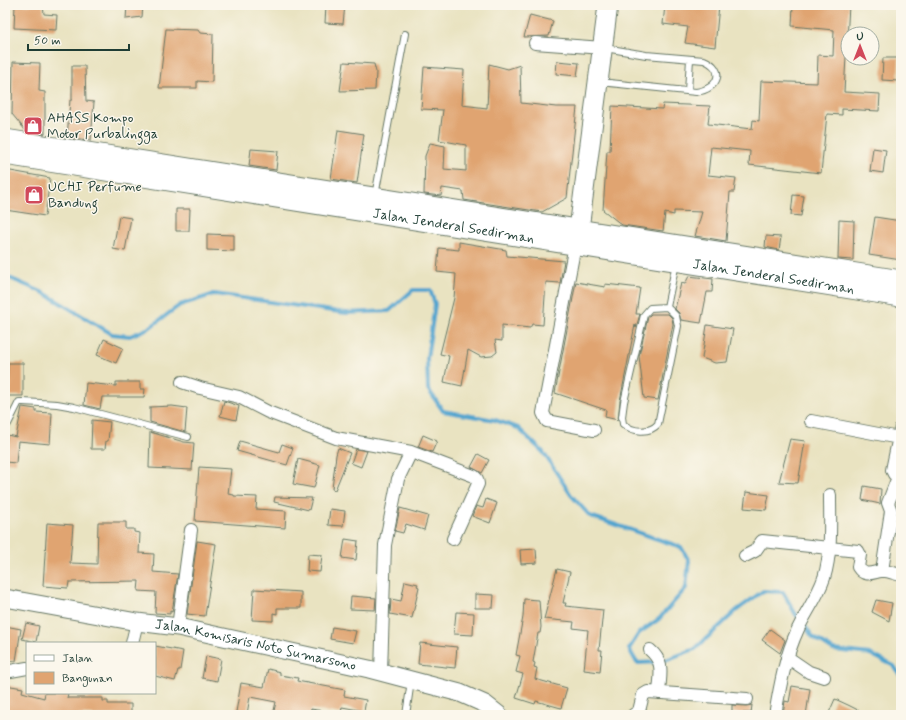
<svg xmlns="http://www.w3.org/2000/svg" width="906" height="720" viewBox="0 0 906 720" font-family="Mynerve,sans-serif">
<rect width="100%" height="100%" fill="#fbf7ec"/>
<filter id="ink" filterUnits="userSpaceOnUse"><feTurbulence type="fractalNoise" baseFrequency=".025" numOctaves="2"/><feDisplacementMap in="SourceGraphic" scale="8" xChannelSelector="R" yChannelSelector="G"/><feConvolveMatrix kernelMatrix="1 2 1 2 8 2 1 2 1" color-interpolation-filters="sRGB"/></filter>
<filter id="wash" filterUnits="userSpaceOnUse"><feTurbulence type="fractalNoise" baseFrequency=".012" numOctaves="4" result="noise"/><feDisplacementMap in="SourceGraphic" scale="16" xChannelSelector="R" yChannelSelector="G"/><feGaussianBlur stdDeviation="0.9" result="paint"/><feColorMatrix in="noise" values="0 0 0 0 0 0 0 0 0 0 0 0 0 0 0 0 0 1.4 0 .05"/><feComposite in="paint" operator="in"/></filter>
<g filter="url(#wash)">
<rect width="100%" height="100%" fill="#e9e3c1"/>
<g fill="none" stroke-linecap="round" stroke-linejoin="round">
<path stroke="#54a5cf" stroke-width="4" d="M5,276L44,293L112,334L130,336L149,328L180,305L215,294L346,313L389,311L413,290H430L435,304L427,358L428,389L443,411L495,420L518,428L543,452L571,495L590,516L681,547L689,561L686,588L659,619L639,633L629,649L637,663L660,662L695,649L737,610L763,591L783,592L795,613L813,637L833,650L870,654L894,666L901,677"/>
</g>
<g id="blocks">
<path fill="#e0a471" d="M15,5H43L44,14L57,15L56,30L14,28Z
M127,5H143L142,17L126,19Z
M326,5H345L343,24L325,23Z
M665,5H719L715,47L685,43L688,27L663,24Z
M793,5H849L844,92L880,94L879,111L842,109V115L827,114L821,173L749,165L750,151L711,147L708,175L736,178L734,192H730L726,241L695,236L702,212L674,211V215L665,213L663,231L622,225L603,210L607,151H610L612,106L662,109L663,104L710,106L708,124L752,129L753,120L759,121L761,81L817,83L818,55L833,56L834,30L792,26Z
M530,15L553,21L549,36L524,37Z
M166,29L198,30L200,33L213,34L212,82L197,81V88H159Z
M883,58H899L898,81L882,80Z
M557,61L579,63L577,76L556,74Z
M13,62L40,63L39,91L45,92V134L26,131L12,114Z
M344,62L374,64L376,72L375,90L340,91Z
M489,64L508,69L520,65L521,103L556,107H577L567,198L542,212L464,200L463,191L442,188L441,196L424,194L425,156L430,143L445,146L444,169L466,171V145L439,140L443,110L421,109L424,67L464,70L462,105L487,108Z
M72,66H85L86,101L94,102L91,140L67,138L70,100H72Z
M338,130L364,134L357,183L331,179Z
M873,148L886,150L883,173L870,171Z
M251,149L278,151L276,170L249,166Z
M5,170L50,178L45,216L5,210Z
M793,195L804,196L801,216L791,215Z
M176,209H190L189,231H176Z
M119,216L131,218L125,251L113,249Z
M875,217L901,221V260L869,255Z
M839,220L854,221L853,260L838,259Z
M207,234L234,235V251L207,250Z
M766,236L781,237L779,250L765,247Z
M459,242L506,250L507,256L564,261L560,283L546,282L543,325L532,324L530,328L502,325V341L495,340L497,352L492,356L481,357L468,350L462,386L444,382L449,356L440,354L454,298L456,274L437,272L439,248L459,250Z
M689,276L713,279L712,292H707L701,323L681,320L679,313L675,309L681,283L685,284Z
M576,282L605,287V284L640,288L636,314H640L636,328L635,325L620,401L618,420L605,417L606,410L555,393Z
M651,314H668L672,318L673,324L658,400L644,398L639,356L648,317Z
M707,325L733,329L727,362L715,363L702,358Z
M104,339L123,348L116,363L97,355Z
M8,363H23V396H7Z
M116,382H140V389H145L144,397H102L100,409L84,405L86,383L116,386Z
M224,401L239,406L236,420L220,416Z
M172,406L187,408L185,432L150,422V407Z
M22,407L36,409V412L52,413L50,444L18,441L16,463L5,462L7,435L16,437Z
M92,420L110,422L108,441H106L105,449H91Z
M150,432L184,442L194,443L192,470L149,468Z
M423,435L437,441L432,452L418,447Z
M790,439L805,441L798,483L779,482Z
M240,441L279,452L282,444L293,448L287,465L237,451Z
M338,448L350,453L335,490L332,489L336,455Z
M356,449L367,451L361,467L351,463Z
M478,454L489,460L482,473L471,467Z
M298,459L320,465L314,488L293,484Z
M199,467L231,469L228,494L234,495V496L257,497L256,509L286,511L285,528L195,521Z
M864,486L881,489L880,504L862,500Z
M746,492L769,495L766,510L744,508Z
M275,497L312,498L309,510L274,502Z
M486,499L497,503L490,523L472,516L476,506L483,508Z
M400,508L428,516L424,530L406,524L403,533L395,531Z
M330,509L345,511L343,526L328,525Z
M98,522H126V529H134V532L140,533L139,553L154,554L153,572L178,574L172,612L170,611V614L155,613L156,592L138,591L139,581L69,582L68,588L43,586L47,523L73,525L70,563L97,564Z
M345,539L358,541L356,560L342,558Z
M197,541L216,544L205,616L187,614Z
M536,549L537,563L521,564L520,550Z
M308,554L322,555L320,572L307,571Z
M557,569L570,572L563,603H566L565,606L603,610L599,650H602L600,672L584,670L588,630L573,628L574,622L544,619Z
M405,581L418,584L417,586L419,587L412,618L390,614L391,599L401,601Z
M254,589L301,592V608H277V614L273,613V621L252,620Z
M475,594L494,595L493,608H475Z
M351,596L376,598L375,610L350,609Z
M524,599L539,600L541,627L540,633H538L533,662L535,663L534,667L537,668L535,679L567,688L561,708L536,701L535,704L516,698L523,674L516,672L520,656L516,655L523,617Z
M876,600L892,603L889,621L872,612Z
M456,612L474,613L473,635L454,634Z
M26,623L39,626L36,642L22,639Z
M5,626L21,629L16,661L5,660Z
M332,627L356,631L353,643L330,639Z
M770,629L785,640L780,653L762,640Z
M420,643L457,647L455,668L418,664Z
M155,646L183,651L180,670H178L175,681L155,676Z
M206,656L221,659L217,681L202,678Z
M268,669L280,672V675L298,678L297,681L345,690L344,696L366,700L364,711L342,707L341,714L311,709L310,715L289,712L288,715H273L276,702L250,697L247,714L236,712L241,683L264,687Z
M5,685L23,688L22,692L44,698L45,693H68L67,698H103V701H108V704H131V715H5Z
M792,686L810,689L806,715H783L785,701L789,702Z
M835,699L848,705L868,715H828Z
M732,705L746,706L752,705L751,713H732Z"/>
</g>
</g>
<g filter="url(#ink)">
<use href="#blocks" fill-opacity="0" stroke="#667765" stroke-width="1"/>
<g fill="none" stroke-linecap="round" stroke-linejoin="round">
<defs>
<path id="lane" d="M600,82L696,92C719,89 726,69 704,60L646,55L605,48
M688,91L690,59
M375,196L405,34
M667,307L650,308L644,315L624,402L622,417L623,424C633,432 649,434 658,424L678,326L676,316L667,307L676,263
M5,426L8,424L19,402H23L57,404L74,407L188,437
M406,715L411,681"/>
<path id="street" d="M535,43L603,48
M575,245L543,413L547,421L594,430
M182,382L200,388L239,397L268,412L336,438L411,452L474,476L477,479L478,484L453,539
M811,421L899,438
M901,427L892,470L894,474L901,478
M745,556L755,551L762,541L858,551L860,555L858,567C865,578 873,572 881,571C887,570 895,574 901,575
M882,571L891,511L888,503L898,477
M178,627L191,530
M132,643L137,622
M650,650C665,663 660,674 659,693
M787,657L809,672L824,677
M5,672L27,668
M381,672L385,545L398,479L411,452
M633,715L639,711L643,695L648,692L747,699
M775,715C780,686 785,657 798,629C806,612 818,596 824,578C832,552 830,522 830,495"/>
<g id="secondary">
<path id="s1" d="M5,598L137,622L178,627L369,669L460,693L485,704L499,715"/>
</g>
<g id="primary">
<path d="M5,139L901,280"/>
<path id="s2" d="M5,155L901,297"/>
<path d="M579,229L608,5"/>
</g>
</defs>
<use href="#lane" stroke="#667765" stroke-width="8"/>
<use href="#street" stroke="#667765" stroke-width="14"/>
<use href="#secondary" stroke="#667765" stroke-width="19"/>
<use href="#primary" stroke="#667765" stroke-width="21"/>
<use href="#lane" stroke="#fff" stroke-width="6"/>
<use href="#street" stroke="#fff" stroke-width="12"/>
<use href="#secondary" stroke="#fff" stroke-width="17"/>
<use href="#primary" stroke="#fff" stroke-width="19"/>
</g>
</g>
<defs>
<symbol id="shop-square" viewBox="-11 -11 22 22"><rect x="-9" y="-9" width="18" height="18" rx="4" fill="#d1495b" stroke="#fbf7ec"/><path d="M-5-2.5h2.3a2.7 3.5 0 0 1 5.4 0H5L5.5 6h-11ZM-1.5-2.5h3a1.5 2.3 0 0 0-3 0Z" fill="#fff"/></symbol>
</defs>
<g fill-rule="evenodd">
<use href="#shop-square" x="22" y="115" width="22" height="22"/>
<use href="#shop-square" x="23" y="184" width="22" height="22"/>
</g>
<g text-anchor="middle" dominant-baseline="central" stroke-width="3" stroke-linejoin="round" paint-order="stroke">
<g font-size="14" fill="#1f3d34" stroke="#fbf7ec" text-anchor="start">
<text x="47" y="118">AHASS Kompo<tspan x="47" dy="16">Motor Purbalingga</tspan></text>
<text x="48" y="187">UCHI Perfume<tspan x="48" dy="16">Bandung</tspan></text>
</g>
<g font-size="14" fill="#1f3d34" stroke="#fbf7ec">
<text stroke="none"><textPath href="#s2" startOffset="454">Jalan Jenderal Soedirman</textPath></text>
<text stroke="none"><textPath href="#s2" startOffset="778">Jalan Jenderal Soedirman</textPath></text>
<text stroke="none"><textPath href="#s1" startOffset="255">Jalan Komisaris Noto Sumarsono</textPath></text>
</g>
</g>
<rect width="906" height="720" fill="none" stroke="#fbf7ec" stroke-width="20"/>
<rect x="26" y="642" width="130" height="52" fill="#fbf7ec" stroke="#a3ada2"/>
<rect x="34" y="655" width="20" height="6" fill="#ffffff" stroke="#a3ada2"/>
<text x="62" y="662" font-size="12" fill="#1f3d34">Jalan</text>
<rect x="34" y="672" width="20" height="12" fill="#e0a471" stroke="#a3ada2"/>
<text x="62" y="682" font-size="12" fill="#1f3d34">Bangunan</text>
<g transform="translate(860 46)"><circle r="19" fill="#fbf7ec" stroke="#a3ada2"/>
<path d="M0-3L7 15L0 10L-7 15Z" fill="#d1495b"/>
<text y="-6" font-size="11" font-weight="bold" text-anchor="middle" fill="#1f3d34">U</text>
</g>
<path d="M28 44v6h101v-6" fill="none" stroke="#1f3d34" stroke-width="2"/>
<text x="34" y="44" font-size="12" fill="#1f3d34" stroke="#fbf7ec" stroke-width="3" paint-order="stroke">50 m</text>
</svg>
